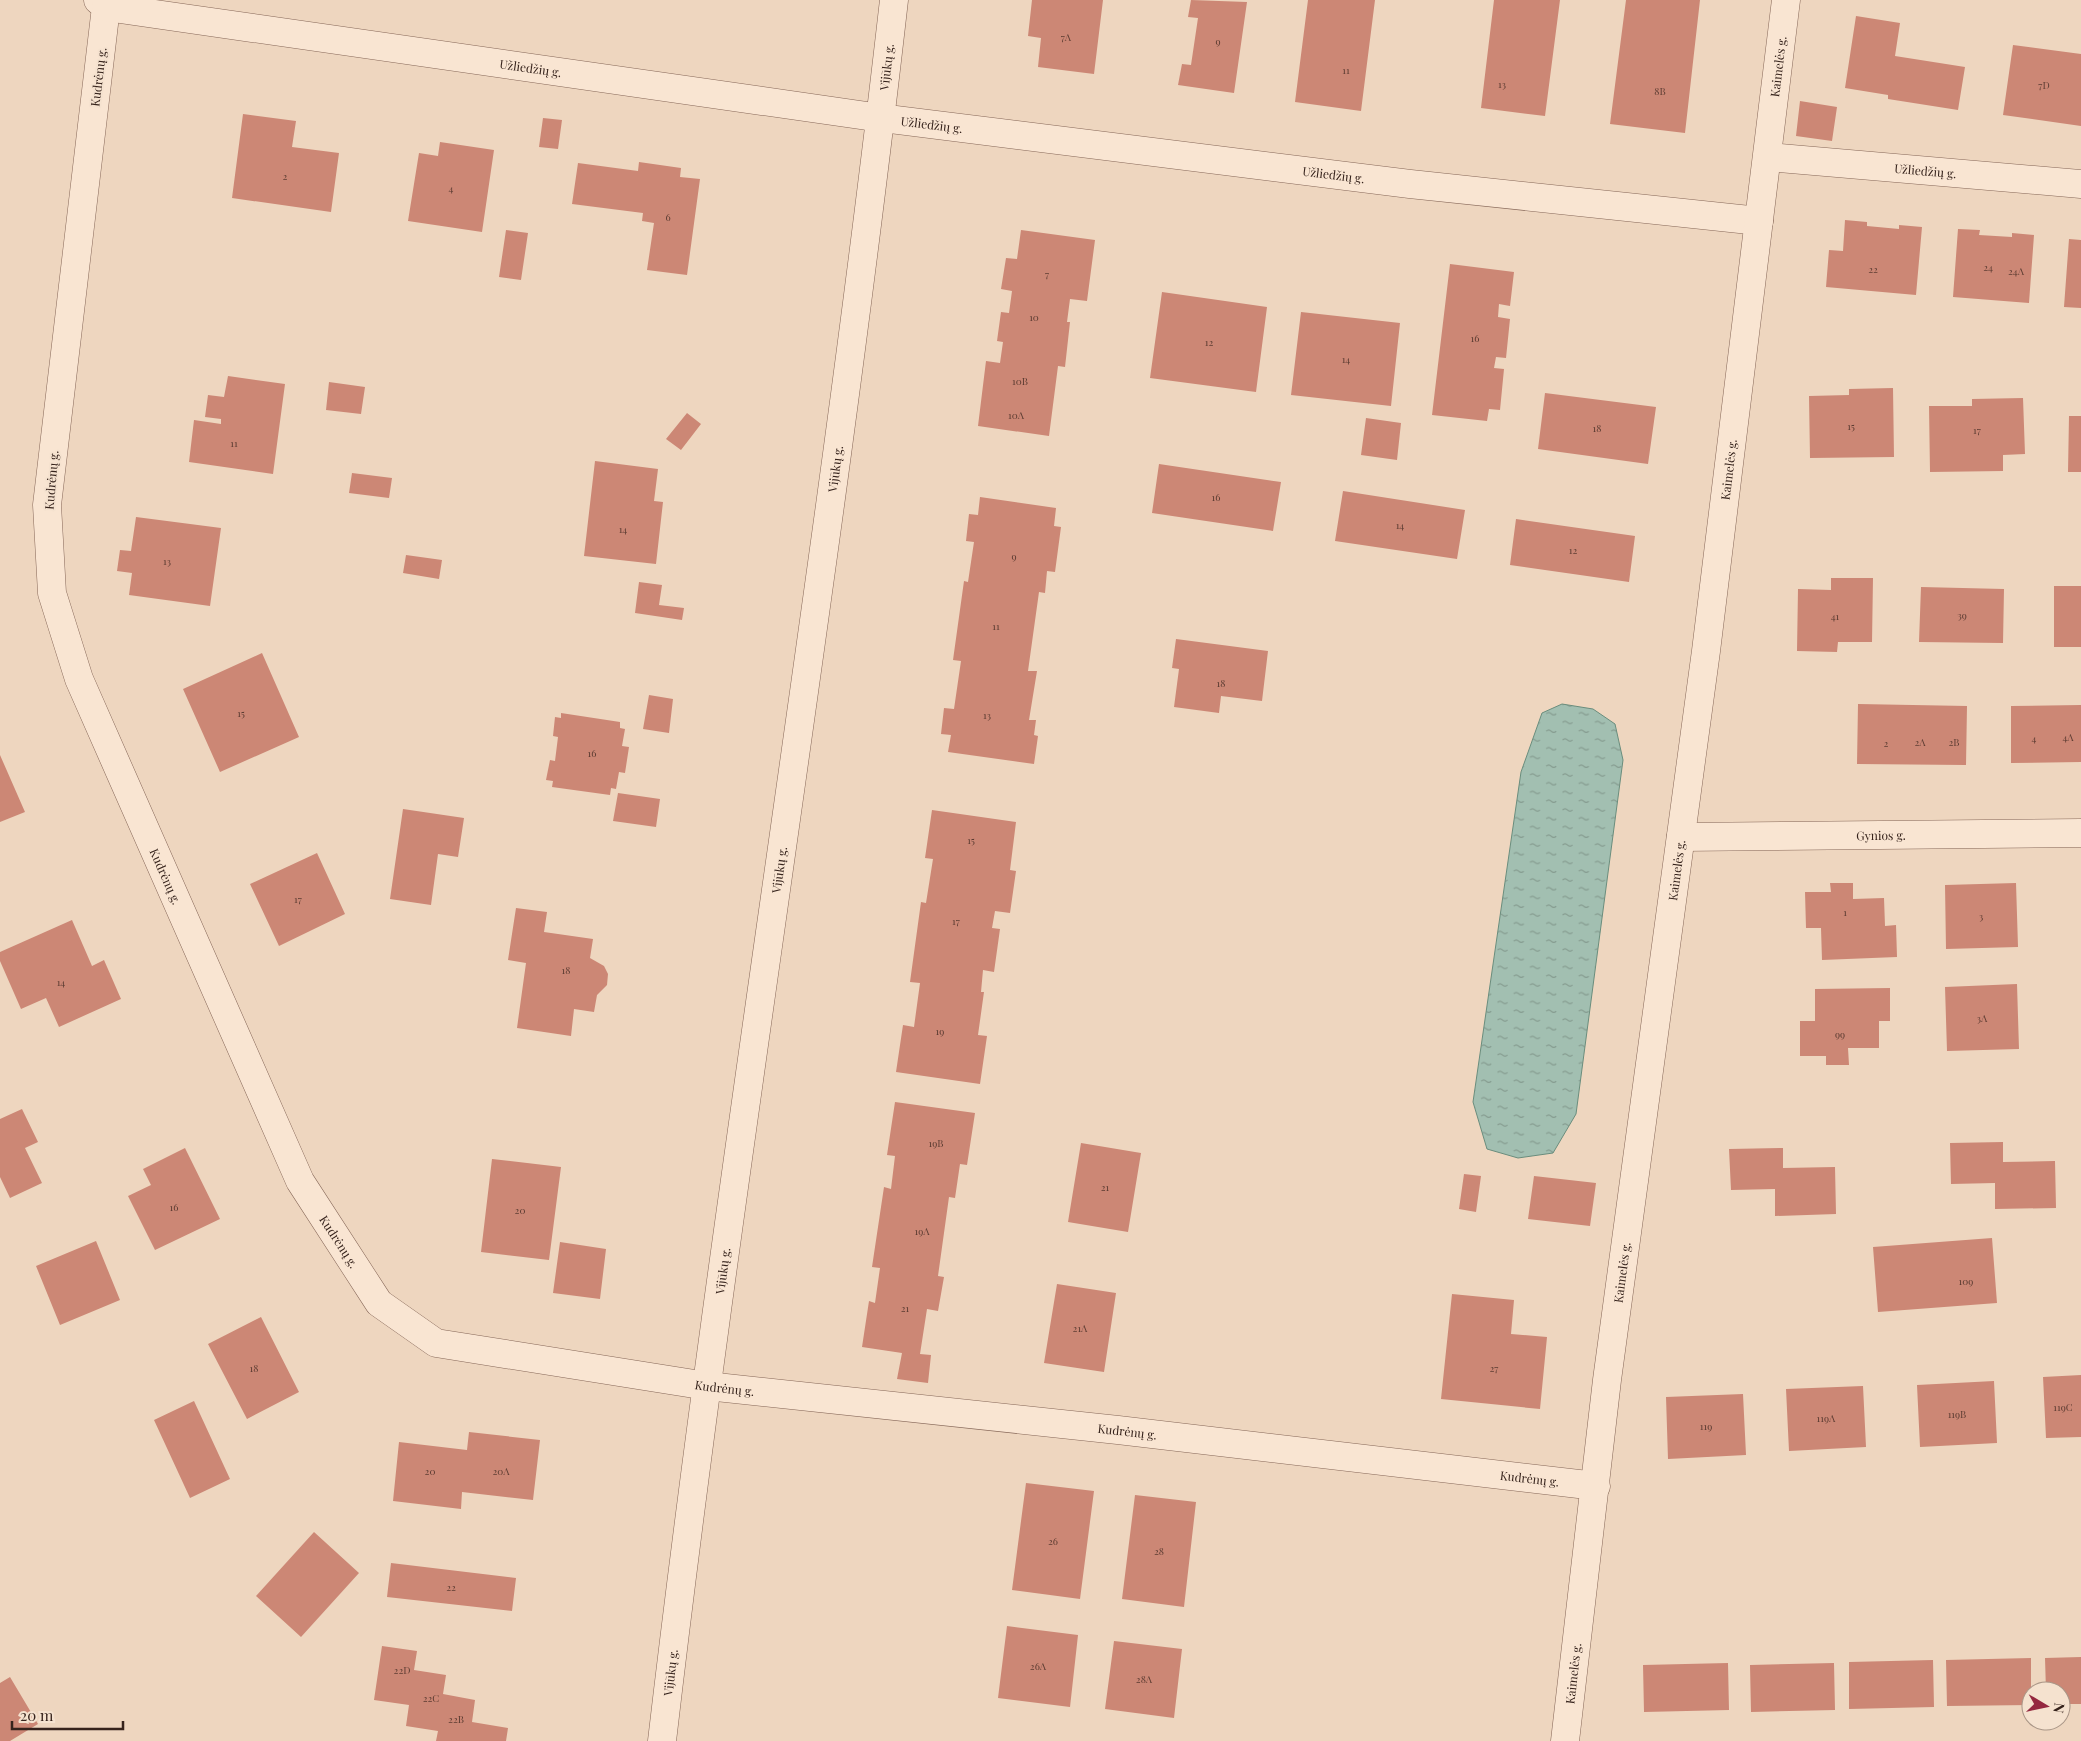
<svg xmlns="http://www.w3.org/2000/svg" width="2081" height="1741" viewBox="0 0 2081 1741" font-family="'Playfair Display',serif">
<defs>
<pattern id="water-ripples" width="26" height="14" patternUnits="userSpaceOnUse" patternTransform="scale(1.25)"><rect width="26" height="14" fill="#a2bfb1"/><path d="M2 4q2-2 4 0t4 0M15 11q2-2 4 0t4 0" fill="none" stroke="#859b8f"/></pattern>
</defs>
<rect width="100%" height="100%" fill="#eed6bf"/>
<path fill="url(#water-ripples)" stroke="#6a8d7d" d="M1562,704L1593,709L1615,724L1623,760L1576,1114L1553,1153L1518,1158L1487,1149L1473,1102L1521,772L1542,713Z"/>
<path fill="#cc8775" d="M1032,0H1103L1094,74L1038,67L1041,38L1028,36Z
M1191,0L1247,2L1234,93L1178,85L1182,64L1191,65L1198,18L1188,17Z
M1308,0H1375L1361,111L1295,102Z
M1494,0H1560L1545,116L1481,108Z
M1626,0H1700L1685,133L1610,124Z
M1856,16L1900,23L1895,56L1965,67L1958,110L1888,99V95L1845,88Z
M2013,45L2081,54V126L2003,115Z
M1800,101L1837,107L1832,141L1796,136Z
M243,114L296,121L292,147L339,153L331,212L232,198Z
M543,118L562,120L558,149L539,147Z
M440,142L494,150L482,232L408,221L419,153L438,156Z
M639,162L681,168L680,177L700,179L687,275L647,270L654,223L642,221L643,213L572,204L578,163L638,171Z
M1845,220L1867,222V226L1899,229V225L1922,227L1916,295L1826,287L1829,250L1843,251Z
M1958,229L1980,230L1979,235L2012,237V233L2034,235L2029,303L1953,297Z
M506,230L528,233L521,280L499,277Z
M1021,230L1095,240L1087,301L1070,299L1067,322H1070L1065,367L1058,366L1049,436L978,426L986,361L1000,363L1003,342L997,341L1001,312L1009,313L1012,291L1001,289L1006,258L1017,259Z
M2069,239L2081,240V308L2064,307Z
M1450,264L1514,272L1510,306L1499,304L1498,317L1510,319L1506,358L1496,357L1494,368L1504,369L1500,410L1489,409L1487,421L1432,415Z
M1162,292L1267,307L1256,392L1150,378Z
M1301,312L1400,323L1391,406L1291,395Z
M228,376L285,384L273,474L189,462L194,420L221,424V419L205,417L208,395L224,397Z
M329,382L365,387L361,414L326,410Z
M1893,388L1894,457L1810,458L1809,396L1849,395V389Z
M1545,393L1656,407L1648,464L1538,449Z
M2023,398L2025,454L2003,455V471L1930,472L1929,406H1972V399Z
M687,413L701,424L681,450L666,439Z
M2069,416H2081V472H2068Z
M1366,418L1401,423L1397,460L1361,455Z
M595,461L658,469L654,501L663,502L656,564L584,556Z
M1159,464L1281,482L1273,531L1152,513Z
M352,473L392,478L389,498L349,493Z
M1343,491L1465,510L1457,559L1335,541Z
M980,497L1056,508L1054,526L1061,527L1055,572L1047,571L1045,593L1039,592L1028,671H1037L1029,720H1036L1034,735L1038,736L1034,764L948,752L951,735L941,734L944,708L954,709L961,661L953,660L964,581L968,582L974,542L966,541L969,514L978,515Z
M136,517L221,528L210,606L129,595L132,573L117,571L120,550L131,551Z
M1516,519L1635,536L1629,582L1510,565Z
M406,555L442,560L439,579L403,573Z
M1831,578H1873L1872,642H1838L1837,652L1797,651L1798,589L1831,590Z
M639,582L662,585L659,605L684,608L682,620L635,613Z
M2054,586H2081V647H2054Z
M1921,587L2004,589L2003,643L1919,642Z
M1176,639L1268,651L1262,701L1221,696L1219,713L1174,707L1179,669L1172,668Z
M262,653L299,737L220,772L183,689Z
M649,695L673,699L669,733L643,729Z
M1858,704L1967,706L1966,765L1857,764Z
M2081,705V762L2011,763V706Z
M561,713L620,722V728L625,729L622,746L629,747L625,773L619,772L616,789L611,788L610,795L552,787L553,781L546,780L550,760L555,761L558,737L553,736L555,717L561,718Z
M0,755L25,812L0,822Z
M618,793L660,799L656,827L613,821Z
M403,809L464,818L458,857L438,854L431,905L390,899Z
M932,810L1016,822L1010,870L1016,871L1010,913L995,911L992,928L1000,929L994,972L983,970L981,992H984L978,1035L987,1036L980,1084L896,1072L903,1025L914,1027L920,983L910,982L921,902L926,903L933,859L925,858Z
M317,853L345,914L279,946L250,884Z
M1830,883H1853V899L1884,898L1885,926L1896,925L1897,957L1822,960L1821,928H1806L1805,892H1831Z
M2016,883L2018,947L1946,949L1945,885Z
M516,908L547,912L544,932L593,939L590,958L604,966L608,974L607,985L597,995L594,1012L574,1009L571,1036L517,1028L526,963L508,960Z
M72,920L92,966L104,960L121,999L59,1027L46,998L21,1009L0,961V952Z
M2017,984L2019,1049L1947,1051L1945,987Z
M1890,988V1021H1879V1048H1848L1849,1065H1826V1056H1800V1021H1815V989Z
M895,1102L975,1113L967,1165L960,1164L955,1198L949,1197L938,1276L944,1277L938,1311L927,1309L920,1354L931,1355L928,1383L897,1379L902,1353L862,1347L869,1301L875,1303L880,1268L872,1267L884,1187L891,1189L895,1156L887,1155Z
M22,1109L38,1142L25,1148L42,1183L10,1198L0,1177V1119Z
M2003,1142V1162L2055,1161L2056,1208L1995,1209V1183L1951,1184L1950,1143Z
M1081,1143L1141,1153L1128,1232L1068,1222Z
M185,1148L220,1219L155,1250L128,1196L151,1185L143,1169Z
M1783,1148V1168L1835,1167L1836,1214L1775,1216V1189L1731,1190L1729,1149Z
M492,1159L561,1167L549,1260L481,1252Z
M1464,1174L1481,1176L1476,1212L1459,1209Z
M1534,1176L1596,1183L1590,1226L1528,1219Z
M1992,1238L1997,1303L1878,1312L1873,1247Z
M96,1241L120,1300L60,1325L36,1266Z
M560,1242L606,1249L600,1299L553,1293Z
M1057,1284L1116,1293L1104,1372L1044,1363Z
M1452,1294L1514,1300L1511,1334L1547,1337L1540,1409L1441,1399Z
M261,1317L299,1392L247,1419L208,1344Z
M2081,1375V1437L2046,1438L2043,1377Z
M1994,1381L1997,1443L1920,1447L1917,1385Z
M1863,1386L1866,1447L1789,1451L1786,1389Z
M1743,1394L1746,1455L1668,1459L1666,1397Z
M194,1401L230,1479L190,1498L154,1420Z
M469,1432L540,1440L533,1500L462,1492L461,1509L393,1501L399,1442L467,1450Z
M1026,1483L1094,1491L1080,1599L1012,1590Z
M1135,1495L1196,1502L1184,1607L1122,1599Z
M314,1532L359,1573L301,1637L256,1596Z
M391,1563L516,1578L512,1611L387,1597Z
M1007,1626L1078,1635L1070,1707L998,1698Z
M1114,1641L1182,1649L1174,1718L1105,1709Z
M382,1646L417,1651L414,1670L446,1675L443,1694L475,1700L472,1722L508,1728L506,1741H436L438,1731L406,1726L409,1705L374,1700Z
M2081,1657V1704H2061V1691H2046L2045,1658Z
M2031,1658V1705L1947,1706L1946,1660Z
M1933,1660L1934,1707L1849,1709V1662Z
M1728,1663L1729,1710L1644,1712L1643,1665Z
M1834,1663L1835,1710L1751,1712L1750,1665Z
M10,1677L38,1724L10,1741H0V1683Z"/>
<g fill="none" stroke-linecap="round" stroke-linejoin="round">
<defs>
<g id="street">
<path id="s1" d="M98,0L106,7L47,505L52,593L79,679L300,1181L379,1303L436,1343L707,1386L1118,1430L1596,1486"/>
<path id="s2" d="M106,7L881,118L1410,184L1759,221"/>
<path id="s3" d="M1768,157L2081,184"/>
<path id="s4" d="M1681,837L2081,833"/>
<path id="s5" d="M662,1741C730,1159 828,582 894,0"/>
<path id="s6" d="M1565,1741L1607,1380L1706,651L1786,0"/>
</g>
</defs>
<use href="#street" stroke="#866758" stroke-width="29"/>
<use href="#street" stroke="#f9e5d2" stroke-width="28"/>
</g>
<g text-anchor="middle" dominant-baseline="central" stroke-width="4" stroke-linejoin="round" paint-order="stroke">
<g font-size="10" fill="#5c3c32">
<text x="1066" y="37">7A</text>
<text x="1218" y="41">9</text>
<text x="1346" y="70">11</text>
<text x="1502" y="84">13</text>
<text x="2044" y="85">7D</text>
<text x="1660" y="91">8B</text>
<text x="285" y="176">2</text>
<text x="451" y="188">4</text>
<text x="668" y="217">6</text>
<text x="1988" y="267">24</text>
<text x="1873" y="269">22</text>
<text x="2016" y="271">24A</text>
<text x="1047" y="274">7</text>
<text x="1034" y="317">10</text>
<text x="1475" y="338">16</text>
<text x="1209" y="342">12</text>
<text x="1346" y="359">14</text>
<text x="1020" y="381">10B</text>
<text x="1016" y="415">10A</text>
<text x="1851" y="426">15</text>
<text x="1597" y="428">18</text>
<text x="1977" y="430">17</text>
<text x="234" y="443">11</text>
<text x="1216" y="497">16</text>
<text x="1400" y="525">14</text>
<text x="623" y="529">14</text>
<text x="1573" y="550">12</text>
<text x="1014" y="556">9</text>
<text x="167" y="561">13</text>
<text x="1962" y="615">39</text>
<text x="1835" y="616">41</text>
<text x="996" y="626">11</text>
<text x="1221" y="683">18</text>
<text x="241" y="713">15</text>
<text x="987" y="715">13</text>
<text x="2068" y="737">4A</text>
<text x="2034" y="738">4</text>
<text x="1920" y="742">2A</text>
<text x="1954" y="742">2B</text>
<text x="1886" y="743">2</text>
<text x="592" y="753">16</text>
<text x="971" y="840">15</text>
<text x="298" y="899">17</text>
<text x="1845" y="912">1</text>
<text x="1981" y="916">3</text>
<text x="956" y="921">17</text>
<text x="566" y="970">18</text>
<text x="61" y="982">14</text>
<text x="1982" y="1018">3A</text>
<text x="940" y="1031">19</text>
<text x="1840" y="1034">99</text>
<text x="936" y="1143">19B</text>
<text x="1105" y="1187">21</text>
<text x="174" y="1207">16</text>
<text x="520" y="1210">20</text>
<text x="922" y="1231">19A</text>
<text x="1966" y="1281">109</text>
<text x="905" y="1308">21</text>
<text x="1080" y="1328">21A</text>
<text x="254" y="1368">18</text>
<text x="1494" y="1368">27</text>
<text x="2063" y="1407">119C</text>
<text x="1957" y="1414">119B</text>
<text x="1826" y="1418">119A</text>
<text x="1706" y="1426">119</text>
<text x="430" y="1471">20</text>
<text x="501" y="1471">20A</text>
<text x="1053" y="1541">26</text>
<text x="1159" y="1551">28</text>
<text x="451" y="1587">22</text>
<text x="1038" y="1666">26A</text>
<text x="402" y="1670">22D</text>
<text x="1144" y="1679">28A</text>
<text x="431" y="1698">22C</text>
<text x="456" y="1719">22B</text>
</g>
<g font-size="12" fill="#36231c" stroke="#f5e2cf">
<text stroke="none"><textPath href="#s6" startOffset="1688">Kaimelės g.</textPath></text>
<text stroke="none"><textPath href="#s2" startOffset="429">Užliedžių g.</textPath></text>
<text stroke="none"><textPath href="#s5" startOffset="1689">Vijūkų g.</textPath></text>
<text transform="translate(98 77) rotate(-83)">Kudrėnų g.</text>
<text stroke="none"><textPath href="#s2" startOffset="834">Užliedžių g.</textPath></text>
<text stroke="none"><textPath href="#s3" startOffset="158">Užliedžių g.</textPath></text>
<text stroke="none"><textPath href="#s2" startOffset="1239">Užliedžių g.</textPath></text>
<text stroke="none"><textPath href="#s6" startOffset="1282">Kaimelės g.</textPath></text>
<text stroke="none"><textPath href="#s5" startOffset="1284">Vijūkų g.</textPath></text>
<text transform="translate(51 480) rotate(-85)">Kudrėnų g.</text>
<text stroke="none"><textPath href="#s4" startOffset="200">Gynios g.</textPath></text>
<text stroke="none"><textPath href="#s5" startOffset="879">Vijūkų g.</textPath></text>
<text stroke="none"><textPath href="#s6" startOffset="878">Kaimelės g.</textPath></text>
<text stroke="none"><textPath href="#s1" startOffset="906">Kudrėnų g.</textPath></text>
<text stroke="none"><textPath href="#s1" startOffset="1311">Kudrėnų g.</textPath></text>
<text stroke="none"><textPath href="#s5" startOffset="474">Vijūkų g.</textPath></text>
<text stroke="none"><textPath href="#s6" startOffset="472">Kaimelės g.</textPath></text>
<text stroke="none"><textPath href="#s1" startOffset="1746">Kudrėnų g.</textPath></text>
<text stroke="none"><textPath href="#s1" startOffset="2151">Kudrėnų g.</textPath></text>
<text stroke="none"><textPath href="#s1" startOffset="2556">Kudrėnų g.</textPath></text>
<text stroke="none"><textPath href="#s5" startOffset="69">Vijūkų g.</textPath></text>
<text stroke="none"><textPath href="#s6" startOffset="68">Kaimelės g.</textPath></text>
</g>
</g>
<g transform="translate(2046 1706) rotate(99)"><circle r="24" fill="#f5e2cf" stroke="#a99687"/>
<path d="M0-4L9 19L0 12L-9 19Z" fill="#95283f"/>
<text y="-8" font-size="14" font-weight="bold" text-anchor="middle" fill="#36231c">N</text>
</g>
<path d="M12 1721v8h111v-8" fill="none" stroke="#36231c" stroke-width="2.5"/>
<text x="20" y="1721" font-size="15" fill="#36231c" stroke="#f5e2cf" stroke-width="4" paint-order="stroke">20 m</text>
</svg>
